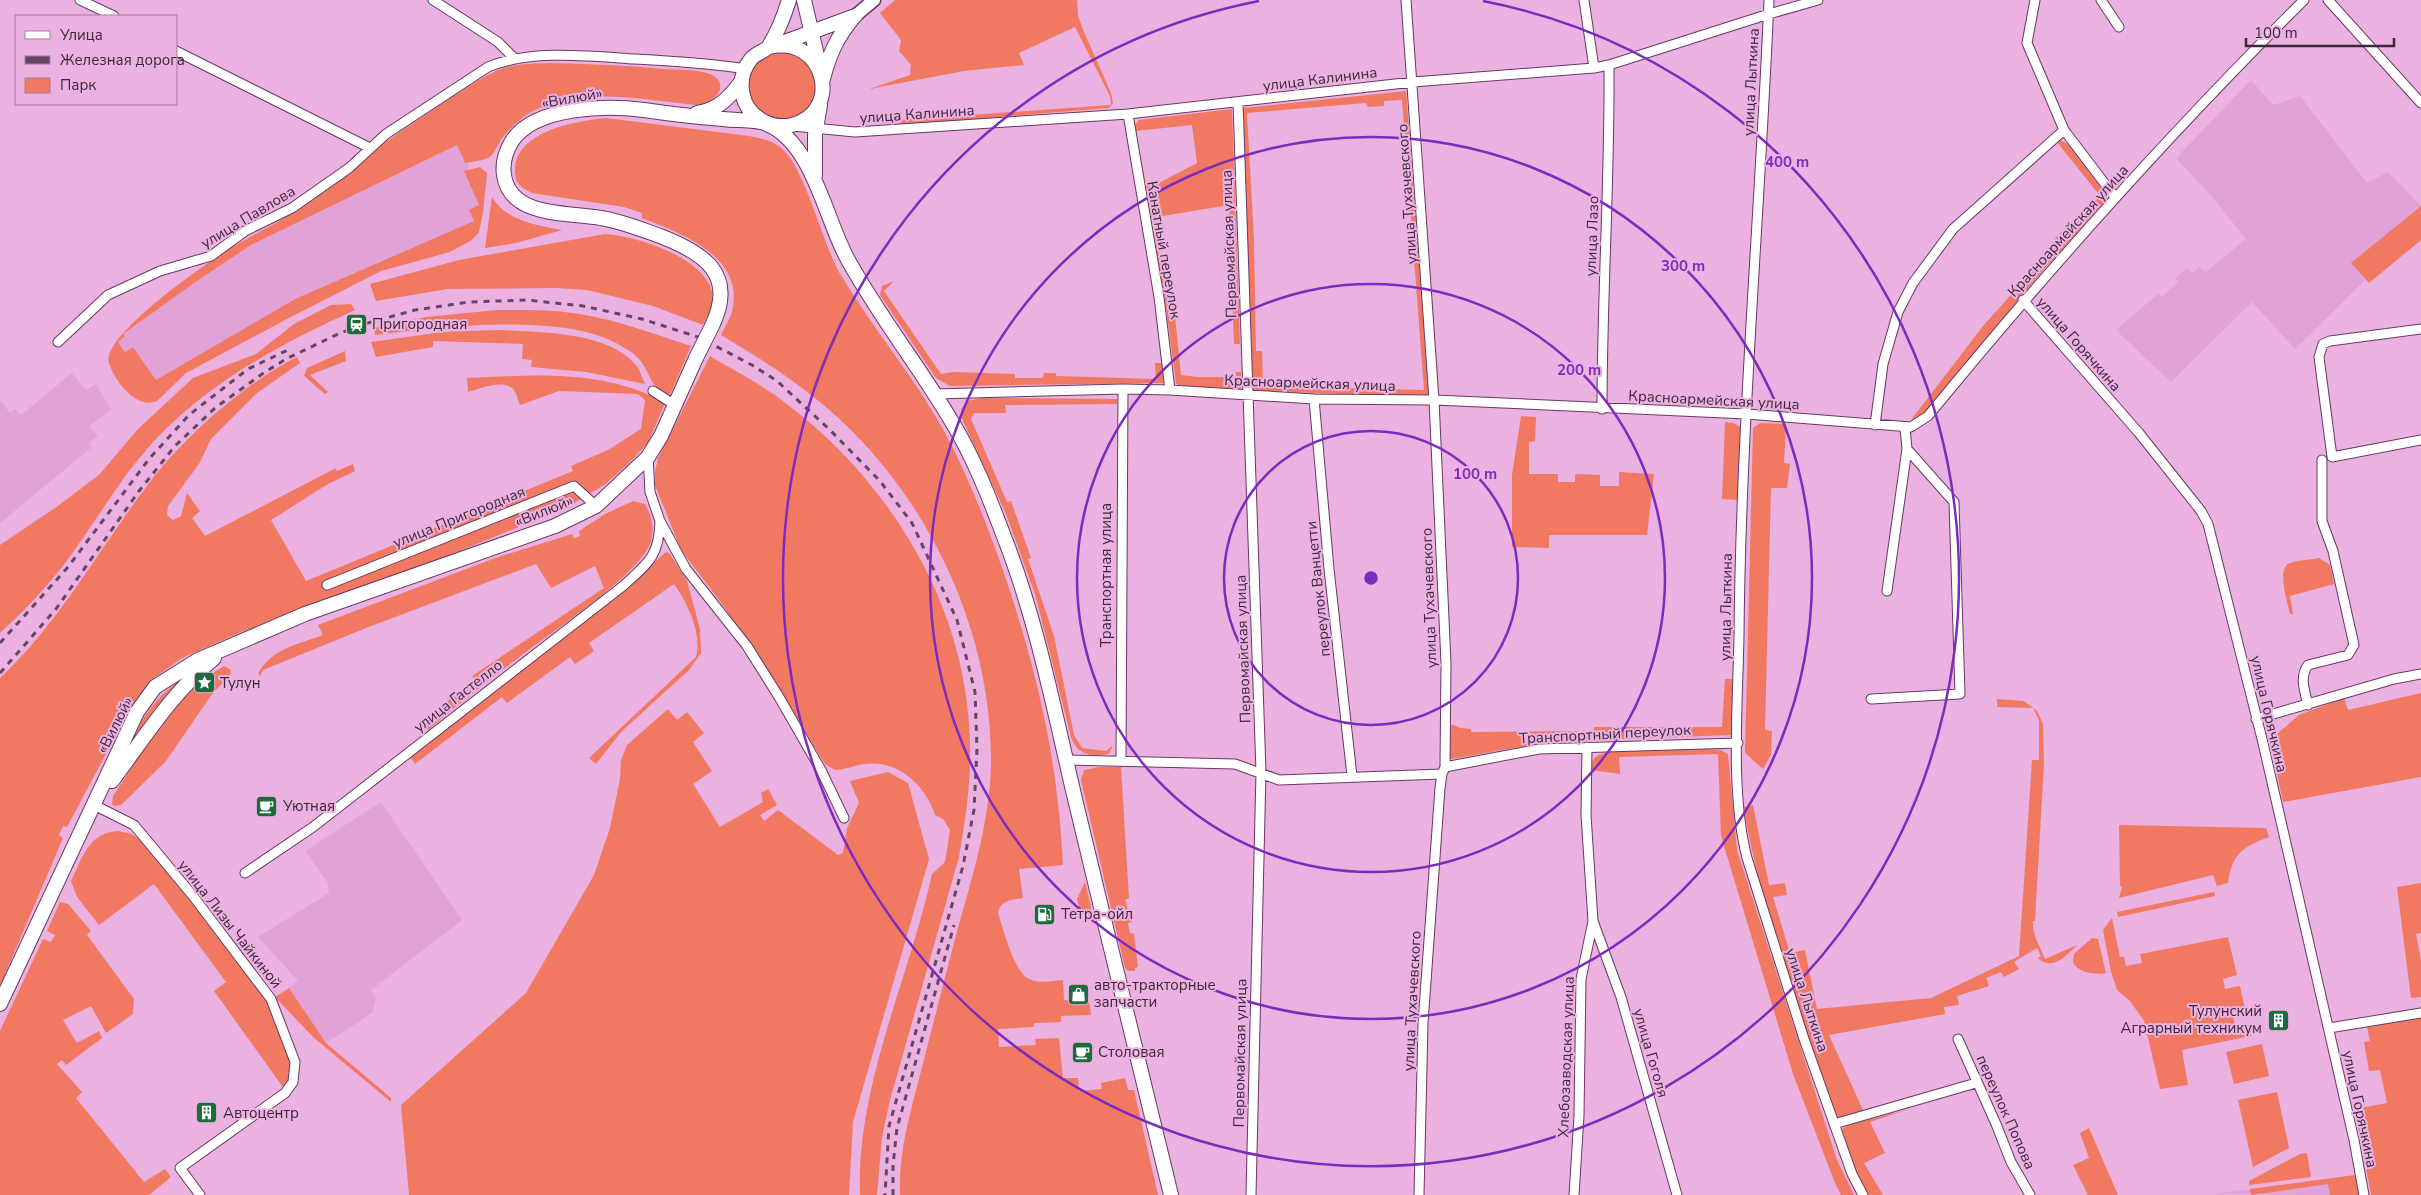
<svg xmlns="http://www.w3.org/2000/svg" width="2421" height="1195" viewBox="0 0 2421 1195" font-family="'Nunito Sans',sans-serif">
<rect width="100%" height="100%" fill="#ebb1e1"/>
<path fill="#e1a2d7" d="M2251,80L2273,105L2300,96L2367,183L2388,172L2421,206L2352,263L2365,280L2295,349L2252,302L2171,382L2116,330L2158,294L2162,297L2178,282L2175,278L2187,268L2192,273L2199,267L2206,272L2246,239L2215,200L2176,158Z
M457,145L465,163H468L469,169L465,171L479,205L474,221L295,299L156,380L133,347L125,352L118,342L125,336L123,334L197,281L251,245Z
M72,373L86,390L96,384L111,410L89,426L98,436L89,443L92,447L0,523V400L10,413L15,409L21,415Z
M381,802L462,920L371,990L376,999L372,1013L326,1043L289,988L298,981L258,937L329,893L328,883L305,851Z
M2347,1176L2350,1195L2213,1194Z"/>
<path fill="#f27961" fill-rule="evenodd" d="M895,0H1077L1078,16L1084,32L1111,93L1113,103L1109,108L901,125L900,120L1111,105L1110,96L1075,27L1019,53L1024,65L964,71L869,89L910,75L911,65L899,51L901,40L880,13Z
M748 86a34 34 0 1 1 68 0a34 34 0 1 1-68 0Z
M550,63C588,64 626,65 664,69C679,70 696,69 710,74C732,83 715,104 697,105C642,100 572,83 522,118C515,124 509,130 503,137C498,143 495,154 488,158C481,161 472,162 465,163L457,145L251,245L197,281L123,334L125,336L118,342L125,352L133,347L156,380L295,299L474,221L469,210L479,205L464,171L480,167L487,173L483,213L479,232L472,240L450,252L381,271L287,319L186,373L157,401C136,410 115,381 109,363C101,336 204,265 226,251C246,238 269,228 289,215C315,197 339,176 364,157C394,136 424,115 455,95C468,88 480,78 494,72C511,63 531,64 550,63Z
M1406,91L1430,397L1253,391L1243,108ZM1402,100L1424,390L1263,386L1262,351H1256L1254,238L1247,113L1366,103L1368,107L1384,106V101Z
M1232,109L1240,344H1234L1229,205L1151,218L1161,262L1169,287H1172L1181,375L1198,377H1236V372H1241V389L1179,386L1176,383L1163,285L1158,270L1133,128L1139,120ZM1192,125L1197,163L1153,186H1146L1136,131Z
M606,118L749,136C760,138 771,140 780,147C805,166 821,240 839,272C871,326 912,374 943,429C970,479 991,534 1009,588C1040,683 1058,765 1063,865L1019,869L1023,898C1012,900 1000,900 998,913C1003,928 1014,972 1029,979C1039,984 1052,981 1063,980L1064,1000L1089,1001L1091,1015L1061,1016V1022L1034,1023V1027L998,1029L999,1047L1036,1045L1035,1039L1059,1038L1063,1078H1078L1079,1091L1102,1089L1101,1083L1125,1078L1128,1090H1134L1158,1195H900C898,1154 910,1114 920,1075C931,1032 942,989 953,947C969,886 991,823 991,760C991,638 937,516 851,430C813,392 767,362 721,335C725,326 732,316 733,307C742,255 680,233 642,218V213L624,207L532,193C522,188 514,183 515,170C516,131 576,121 606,118Z
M2060,140L2068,144L2107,193V201L2044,269L1926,412L1911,420L1983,326L2058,242L2055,238L2100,196L2057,142Z
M492,197C506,221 537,225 562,230L516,243L485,248Z
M2421,206V240L2369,283L2351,263Z
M605,234C637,236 708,258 713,296C714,306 707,317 703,325L653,306L587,290L556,288L448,289L376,301L370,284L459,260Z
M894,281L884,291L941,374L953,372L1015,374V378H1043L1044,373H1056V376L1156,379L1155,363H1163L1164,383L950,386L936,378L880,295L882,286Z
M351,304L355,310C276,346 197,388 141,456C112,491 90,531 62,567C44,590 22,613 0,633V545L58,506L100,474L137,430L193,378L256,354L294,324L331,305Z
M497,310C524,310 552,309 579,314C617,320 654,334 691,346L670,395C647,385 653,376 639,359C632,351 623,347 614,342C558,313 437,327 375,335L374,328L426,317Z
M499,330C538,332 607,331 635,364C640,369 642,378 645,384L586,372L531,367L532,360L522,359L523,344L433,341V347L376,357L371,342L443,332Z
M345,351L346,361L310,375L328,392L325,394L304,376L307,368Z
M710,356C735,371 761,384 784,402C894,484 972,615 970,755C970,789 965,823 959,857L890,1100L882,1137L877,1195H860C856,1086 909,979 932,874L945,862L950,830L943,819L935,815C926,786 898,759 865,764C855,765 845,770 835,770L825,764L777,686L725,608L681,550L655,485V472L658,458Z
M297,357L300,363L257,393L211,439L199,464L168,506L167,515L173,520L181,516L187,493L200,511L192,518L205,536L336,468L337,471L353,464L355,471L328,484L271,520L306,581L573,471L571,466L608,450L641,429L645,400L638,394L559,391L520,405C518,401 517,394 514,390C504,378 480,389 468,392L467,378C534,375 605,369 665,403L648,443L627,465L604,485L566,508L427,564L241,632L182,658L154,678L133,703L67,827L63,826L59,835L63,838L0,986V678C61,621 100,547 150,482C185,436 245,383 297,357Z
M982,398L1117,399V404L1005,405L1006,413H974L971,419L1007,502L1011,501L1031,558L1028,559L1054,636L1074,735L1082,748L1106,751L1113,745L1109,754C1091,757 1077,755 1071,737L1035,594L1006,514L962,419L961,409L967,401Z
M1521,416L1536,417L1535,441L1529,442V474H1558V482H1575V474L1600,475V486H1619V472L1654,474L1647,535H1549V548L1512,547V475Z
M1725,422L1734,423L1741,428L1738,500L1722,499Z
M1760,423L1786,424L1784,463L1790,464L1787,488H1771L1765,730L1772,731L1771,755L1763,769L1745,753L1753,428Z
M633,501L645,504C652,516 655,531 650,544C638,574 558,628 530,649C495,675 461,702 428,730L422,720L475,680L472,676L604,588L595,566L551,588L536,564L366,628L263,670L260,676L258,674C270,649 299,644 323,635L318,625L498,557L572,534L574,538L580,536L579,531L605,514Z
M666,552L670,554L687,581L700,629L701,653L689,670L621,732L596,764L589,758L696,657C702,633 688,604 674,584L589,643L594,651L575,664L570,657L507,703L502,697L415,764L410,757L605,606Z
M2319,558L2330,565L2334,584L2290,596L2293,614H2290C2288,604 2277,571 2288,564C2296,560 2310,560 2319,558Z
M224,666L231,670L230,675L212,694L166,761L121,805L114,806L112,804L113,796C145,749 173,696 224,666Z
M184,677L154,710L129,747C141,717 157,696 184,677Z
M1725,679H1732V735L1572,741L1513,748L1452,759L1449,758L1451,725H1454L1460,728L1471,729V732L1594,731V727H1722Z
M2421,693V777L2283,802L2270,740L2299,715L2344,698L2348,710Z
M1997,699L2024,701L2037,711L2043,724L2044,763L2035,921H2033C2032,934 2040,947 2045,959L2077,945C2067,955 2052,972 2038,958L2041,956L2037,948L2014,962L2019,969L2004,977L2001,972L1986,978L1989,986L1957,996L1959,1005L1944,1007L1945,1014L1829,1035L1863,1110L1872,1107L1874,1111L1837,1120C1815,1059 1794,998 1776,936C1763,893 1750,851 1744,807L1753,805L1769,885L1785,883L1787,895L1773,897L1790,953L1805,950L1817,1009L1931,998L2019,956L2032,760H2039V720L2033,708L1997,707Z
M668,709L677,720L687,712L704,733L693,742L712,771L693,784L720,827L763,802L761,793L768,789L777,805L760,815L764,821L778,810L838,855L843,853L847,828L859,803L850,781L888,772L908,783L929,859L853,1122L849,1195H409L401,1105L526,993L594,875L610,828L620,779L621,760L627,745Z
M1707,749L1721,750L1728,754L1737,850L1837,1160L1854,1195H1841L1835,1183L1793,1074L1721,836L1718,754L1619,757L1620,774L1591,770C1591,758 1596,755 1608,752Z
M1099,767H1121L1129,898L1125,900L1132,922L1128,923L1130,933L1134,934L1138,967L1135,968V971H1128L1125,968L1081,780L1084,770Z
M2119,825L2266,828L2269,837C2243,847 2232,853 2228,883L2217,886L2213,875L2119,898L2122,887L2120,886Z
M118,831L132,834L146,844L191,900L270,1005L292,1066L285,1090L214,991L226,982L154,884L99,925L77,897L71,881C83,857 88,833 118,831Z
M1085,882L1095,924L1081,915L1077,899Z
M2421,883V933L2416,934L2421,960V997L2411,998L2397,887Z
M2214,892L2215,896L2118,917L2117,912Z
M60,902L68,904L91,931L87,935L134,999L133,1014L106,1033L91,1006L63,1020L77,1043L99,1031L102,1038L66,1065L62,1060L57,1064L82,1092L76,1098L144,1182L165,1169L171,1177L149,1195H0V1031L43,939L51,942L55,935L47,931Z
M2112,918L2120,957H2124L2126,966L2142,963L2140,954L2228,937L2237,975L2223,979L2225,989L2240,986L2245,1009L2232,1012L2236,1029L2249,1026L2251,1036L2182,1050L2188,1085L2160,1089L2144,1021L2130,1001L2117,990L2111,972L2103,930Z
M2092,938L2098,939L2106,973C2095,975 2078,973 2073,962L2074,954Z
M289,988L326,1043L391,1098V1102L313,1037L275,997Z
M2421,1018V1195H2371L2355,1109L2387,1103L2380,1070L2369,1071L2364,1042L2370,1041L2367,1027Z
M2262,1044L2269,1076L2234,1084L2226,1052Z
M2277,1092L2289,1148L2253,1167L2238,1100Z
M1906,1110L1870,1122L1885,1153L1864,1163L1883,1195H1869L1854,1171L1840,1131L1848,1125Z
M2089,1128L2118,1195H2088L2073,1165L2089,1158L2080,1133Z
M2307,1153L2311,1177L2249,1185V1181L2300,1154Z
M2355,1175L2359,1195H2330L2328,1184L2251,1195L2250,1189Z"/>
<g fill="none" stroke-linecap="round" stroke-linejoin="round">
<defs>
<path id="minor" d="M80,0L114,16
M433,0L498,42L514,58
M1406,0L1434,400L1446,663L1445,767L1442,774L1440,788L1423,1023L1419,1195
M1584,0L1594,68
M1769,0C1760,211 1741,423 1739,634C1738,704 1730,792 1747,858L1804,1039L1852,1174L1863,1195
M2035,0L2027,43L2064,130L2115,197
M2101,0L2119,27
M2328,0L2421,103
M176,51L370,148
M1238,102L1261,772L1251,1195
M1128,114L1159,297L1170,390
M793,126L855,132L1128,114L1413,82L1594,68L1609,65L1769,14L1818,0
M2023,300L2139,433L2201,511L2208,524L2263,743L2354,1140L2364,1195
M2421,329L2330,341L2323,344L2319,357L2332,457L2421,440
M58,342L108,295L160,271L211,256L245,231L292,208L349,168L386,134L488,67C530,49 590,56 635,59C672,61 709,63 746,69
M653,391L675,405
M935,394L1123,389L1170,390L1314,399L1434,400L1747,414L1911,427L1928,416C2047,271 2171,132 2304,0
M1314,399L1329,569L1352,776
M1602,409C1602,294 1610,180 1609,65
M1875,425L1883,364L1898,312L1913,283L1953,229L2064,130
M1905,428L1907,449
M648,457L650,492L660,521L686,569L747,646L779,697L821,770L844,818
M327,585L574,486L596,506
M1871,699L1960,694L1954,502L1907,449L1887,591
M2308,705C2305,692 2299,677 2308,665L2348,655L2354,645L2333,551L2322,521V460
M2256,719L2394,679L2421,674
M1587,747L1586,815L1593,921L1621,997L1677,1195
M1066,760L1235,764L1279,780L1442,774
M1121,760L1123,389
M1445,767L1539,749L1738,743
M94,805L134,825L193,896L271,999L295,1062L293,1082L285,1093L180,1168L200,1195
M245,873L313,827L623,586C648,563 659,557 660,521
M2329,1028L2421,1013
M1958,1039L1996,1124L2011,1162L2030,1195
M1834,1124L1976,1083
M1574,1195L1579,1116L1581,979L1593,921"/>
<path id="secondary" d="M855,16L874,0"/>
<path id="trunk" d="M804,0L819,64
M779,44L855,16
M769,47C825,34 844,112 792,125C783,127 772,126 763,121C740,109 735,79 751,59C756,53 766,51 769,46C778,32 784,16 789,0
M823,79C829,55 837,37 853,18
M697,113C718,110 729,98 741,82
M815,175V135L820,105
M712,326C737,274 704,253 660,236C640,229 621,221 601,218C569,212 510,218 504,175C502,162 506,151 512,141C535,106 607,105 644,110C671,114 697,117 723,119C737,121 755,119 767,124C813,143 825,218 847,258C878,315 919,366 952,422C973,456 989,497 1003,534C1037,620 1054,710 1075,799C1107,931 1138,1063 1171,1195
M112,781C144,738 172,693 214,658
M0,1004L137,712L155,687L198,660L305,614L555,526L596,506L648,457L661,436L696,358"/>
</defs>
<use href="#minor" stroke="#693862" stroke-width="11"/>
<use href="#secondary" stroke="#693862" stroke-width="15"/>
<use href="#trunk" stroke="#693862" stroke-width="16"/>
<use href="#minor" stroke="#fff" stroke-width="9"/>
<use href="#secondary" stroke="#fff" stroke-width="12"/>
<use href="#trunk" stroke="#fff" stroke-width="14"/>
<path stroke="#664761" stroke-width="3" stroke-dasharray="6 6" stroke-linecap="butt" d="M0,643L68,567L149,459L189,415L248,369L292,348
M0,673L56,609L139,491L175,446L215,408L262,374L286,359L338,334L364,324L415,310L469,302L527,300L583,306L642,319L698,337L752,365L777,381L830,430L880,481L912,523L957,620L975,692L977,749L974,810L963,866L889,1126L885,1195
M893,1195V1165L897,1128L954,925"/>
<defs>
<path id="trunk-bridge" d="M696,358L712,326"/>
</defs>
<use href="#trunk-bridge" stroke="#693862" stroke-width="16" stroke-linecap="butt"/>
<use href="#trunk-bridge" stroke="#fff" stroke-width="14"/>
</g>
<g fill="none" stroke="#7b2cbf" stroke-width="2.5">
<circle cx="1371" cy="578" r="147"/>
<circle cx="1371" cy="578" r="294"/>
<circle cx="1371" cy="578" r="441"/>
<path d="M1483 1A588 588 0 1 1 1259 1"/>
</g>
<defs>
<symbol id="station-square" viewBox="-11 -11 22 22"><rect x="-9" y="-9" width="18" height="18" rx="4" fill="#1b6b3b" stroke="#ebb1e1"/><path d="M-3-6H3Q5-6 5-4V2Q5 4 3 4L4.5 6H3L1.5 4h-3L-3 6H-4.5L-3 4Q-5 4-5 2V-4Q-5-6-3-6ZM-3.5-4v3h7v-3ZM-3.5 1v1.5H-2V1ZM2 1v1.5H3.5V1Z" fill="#fff"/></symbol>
<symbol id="sight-square" viewBox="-11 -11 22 22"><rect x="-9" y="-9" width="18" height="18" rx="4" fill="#1b6b3b" stroke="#ebb1e1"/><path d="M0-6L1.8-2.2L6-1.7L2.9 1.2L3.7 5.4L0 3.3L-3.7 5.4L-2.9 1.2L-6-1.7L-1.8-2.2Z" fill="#fff"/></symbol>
<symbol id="cafe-square" viewBox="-11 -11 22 22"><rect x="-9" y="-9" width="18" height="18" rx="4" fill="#1b6b3b" stroke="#ebb1e1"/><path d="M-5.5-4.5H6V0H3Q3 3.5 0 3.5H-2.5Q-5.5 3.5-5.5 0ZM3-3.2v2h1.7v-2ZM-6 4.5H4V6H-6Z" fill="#fff"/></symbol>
<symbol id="fuel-square" viewBox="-11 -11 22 22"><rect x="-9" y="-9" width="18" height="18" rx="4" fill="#1b6b3b" stroke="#ebb1e1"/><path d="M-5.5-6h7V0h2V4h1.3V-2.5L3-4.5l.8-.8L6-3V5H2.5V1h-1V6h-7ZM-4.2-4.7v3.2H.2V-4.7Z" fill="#fff"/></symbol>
<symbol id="shop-square" viewBox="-11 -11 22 22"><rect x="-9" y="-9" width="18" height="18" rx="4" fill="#1b6b3b" stroke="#ebb1e1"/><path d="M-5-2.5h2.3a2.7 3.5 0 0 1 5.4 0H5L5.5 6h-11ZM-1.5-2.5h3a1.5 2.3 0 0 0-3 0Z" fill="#fff"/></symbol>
<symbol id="building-square" viewBox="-11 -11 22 22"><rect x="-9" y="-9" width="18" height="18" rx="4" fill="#1b6b3b" stroke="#ebb1e1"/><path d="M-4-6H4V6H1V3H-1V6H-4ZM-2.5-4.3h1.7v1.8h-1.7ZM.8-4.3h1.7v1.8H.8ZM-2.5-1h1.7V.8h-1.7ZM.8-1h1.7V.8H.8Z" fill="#fff"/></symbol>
</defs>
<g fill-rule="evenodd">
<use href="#station-square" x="344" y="312" width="25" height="25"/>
<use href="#sight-square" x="192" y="670" width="25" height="25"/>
<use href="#cafe-square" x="254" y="794" width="25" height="25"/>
<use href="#fuel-square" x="1032" y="902" width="25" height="25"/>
<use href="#shop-square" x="1066" y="982" width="25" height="25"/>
<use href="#building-square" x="2266" y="1008" width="25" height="25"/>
<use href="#cafe-square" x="1070" y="1040" width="25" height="25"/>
<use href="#building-square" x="194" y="1100" width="25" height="25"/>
</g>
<g text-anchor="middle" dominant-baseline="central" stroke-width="4" stroke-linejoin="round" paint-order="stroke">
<g font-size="15" fill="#3d273a" stroke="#ebb1e1">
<text transform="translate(1320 79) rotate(-7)">улица Калинина</text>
<text transform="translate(1751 82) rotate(-87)">улица Лыткина</text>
<text transform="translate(572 98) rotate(-10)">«Вилюй»</text>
<text transform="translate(917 114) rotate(-4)">улица Калинина</text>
<text transform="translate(1407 194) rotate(-94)">улица Тухачевского</text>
<text transform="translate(248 217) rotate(-31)">улица Павлова</text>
<text transform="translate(2068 231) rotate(-48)">Красноармейская улица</text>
<text transform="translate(1592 236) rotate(-88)">улица Лазо</text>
<text transform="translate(1229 244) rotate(-92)">Первомайская улица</text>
<text transform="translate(1164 250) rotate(80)">Канатный переулок</text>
<text transform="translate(2079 344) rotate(49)">улица Горячкина</text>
<text transform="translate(1310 383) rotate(2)">Красноармейская улица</text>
<text transform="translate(1714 400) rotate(3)">Красноармейская улица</text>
<text transform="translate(544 511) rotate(-22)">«Вилюй»</text>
<text transform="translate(459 517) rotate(-22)">улица Пригородная</text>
<text transform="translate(1106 575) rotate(-90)">Транспортная улица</text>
<text transform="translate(1318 589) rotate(-96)">переулок Ванцетти</text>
<text transform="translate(1429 598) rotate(-92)">улица Тухачевского</text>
<text transform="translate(1726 607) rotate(-89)">улица Лыткина</text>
<text transform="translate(1243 649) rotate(-92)">Первомайская улица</text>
<text transform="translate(458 696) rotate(-38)">улица Гастелло</text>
<text transform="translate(2269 714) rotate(77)">улица Горячкина</text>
<text transform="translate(115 725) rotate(-63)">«Вилюй»</text>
<text transform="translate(1605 734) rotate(-3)">Транспортный переулок</text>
<text transform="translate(230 924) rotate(52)">улица Лизы Чайкиной</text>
<text transform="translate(1807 1000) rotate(72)">улица Лыткина</text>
<text transform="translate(1412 1001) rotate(-87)">улица Тухачевского</text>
<text transform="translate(1240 1053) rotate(-89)">Первомайская улица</text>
<text transform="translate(1651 1053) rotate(74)">улица Гоголя</text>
<text transform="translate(1566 1057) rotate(-88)">Хлебозаводская улица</text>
<text transform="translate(2360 1109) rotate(78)">улица Горячкина</text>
<text transform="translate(2006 1112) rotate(66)">переулок Попова</text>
</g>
<g font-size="15" fill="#3d273a" stroke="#ebb1e1" text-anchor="start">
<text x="372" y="324">Пригородная</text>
<text x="220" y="683">Тулун</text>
<text x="283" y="806">Уютная</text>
<text x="1061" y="914">Тетра-ойл</text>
<text x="1094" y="985">авто-тракторные<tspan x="1094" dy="17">запчасти</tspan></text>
<text x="2262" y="1011" text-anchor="end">Тулунский<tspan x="2262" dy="17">Аграрный техникум</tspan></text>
<text x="1098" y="1052">Столовая</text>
<text x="223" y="1113">Автоцентр</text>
</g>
</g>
<circle cx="1371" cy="578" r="8" fill="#7b2cbf" stroke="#ebb1e1" stroke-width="2.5"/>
<g font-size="15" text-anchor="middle" font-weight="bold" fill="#7b2cbf" stroke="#ebb1e1" stroke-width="4" stroke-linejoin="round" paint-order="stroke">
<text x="1787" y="167">400 m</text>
<text x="1683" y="271">300 m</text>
<text x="1579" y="375">200 m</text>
<text x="1475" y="479">100 m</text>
</g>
<rect x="15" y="15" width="162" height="90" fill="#ebb1e1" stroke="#a57a9e"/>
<rect x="25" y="31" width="25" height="8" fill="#ffffff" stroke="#a57a9e"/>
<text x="60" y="40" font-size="15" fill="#3d273a">Улица</text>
<rect x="25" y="56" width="25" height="8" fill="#664761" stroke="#a57a9e"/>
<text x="60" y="65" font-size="15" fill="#3d273a">Железная дорога</text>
<rect x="25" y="78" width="25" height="15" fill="#f27961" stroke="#a57a9e"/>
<text x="60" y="90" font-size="15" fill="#3d273a">Парк</text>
<path d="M2246 38v8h148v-8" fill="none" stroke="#3d273a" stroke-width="2.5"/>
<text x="2254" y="38" font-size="15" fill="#3d273a" stroke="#ebb1e1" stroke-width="4" paint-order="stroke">100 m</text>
</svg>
